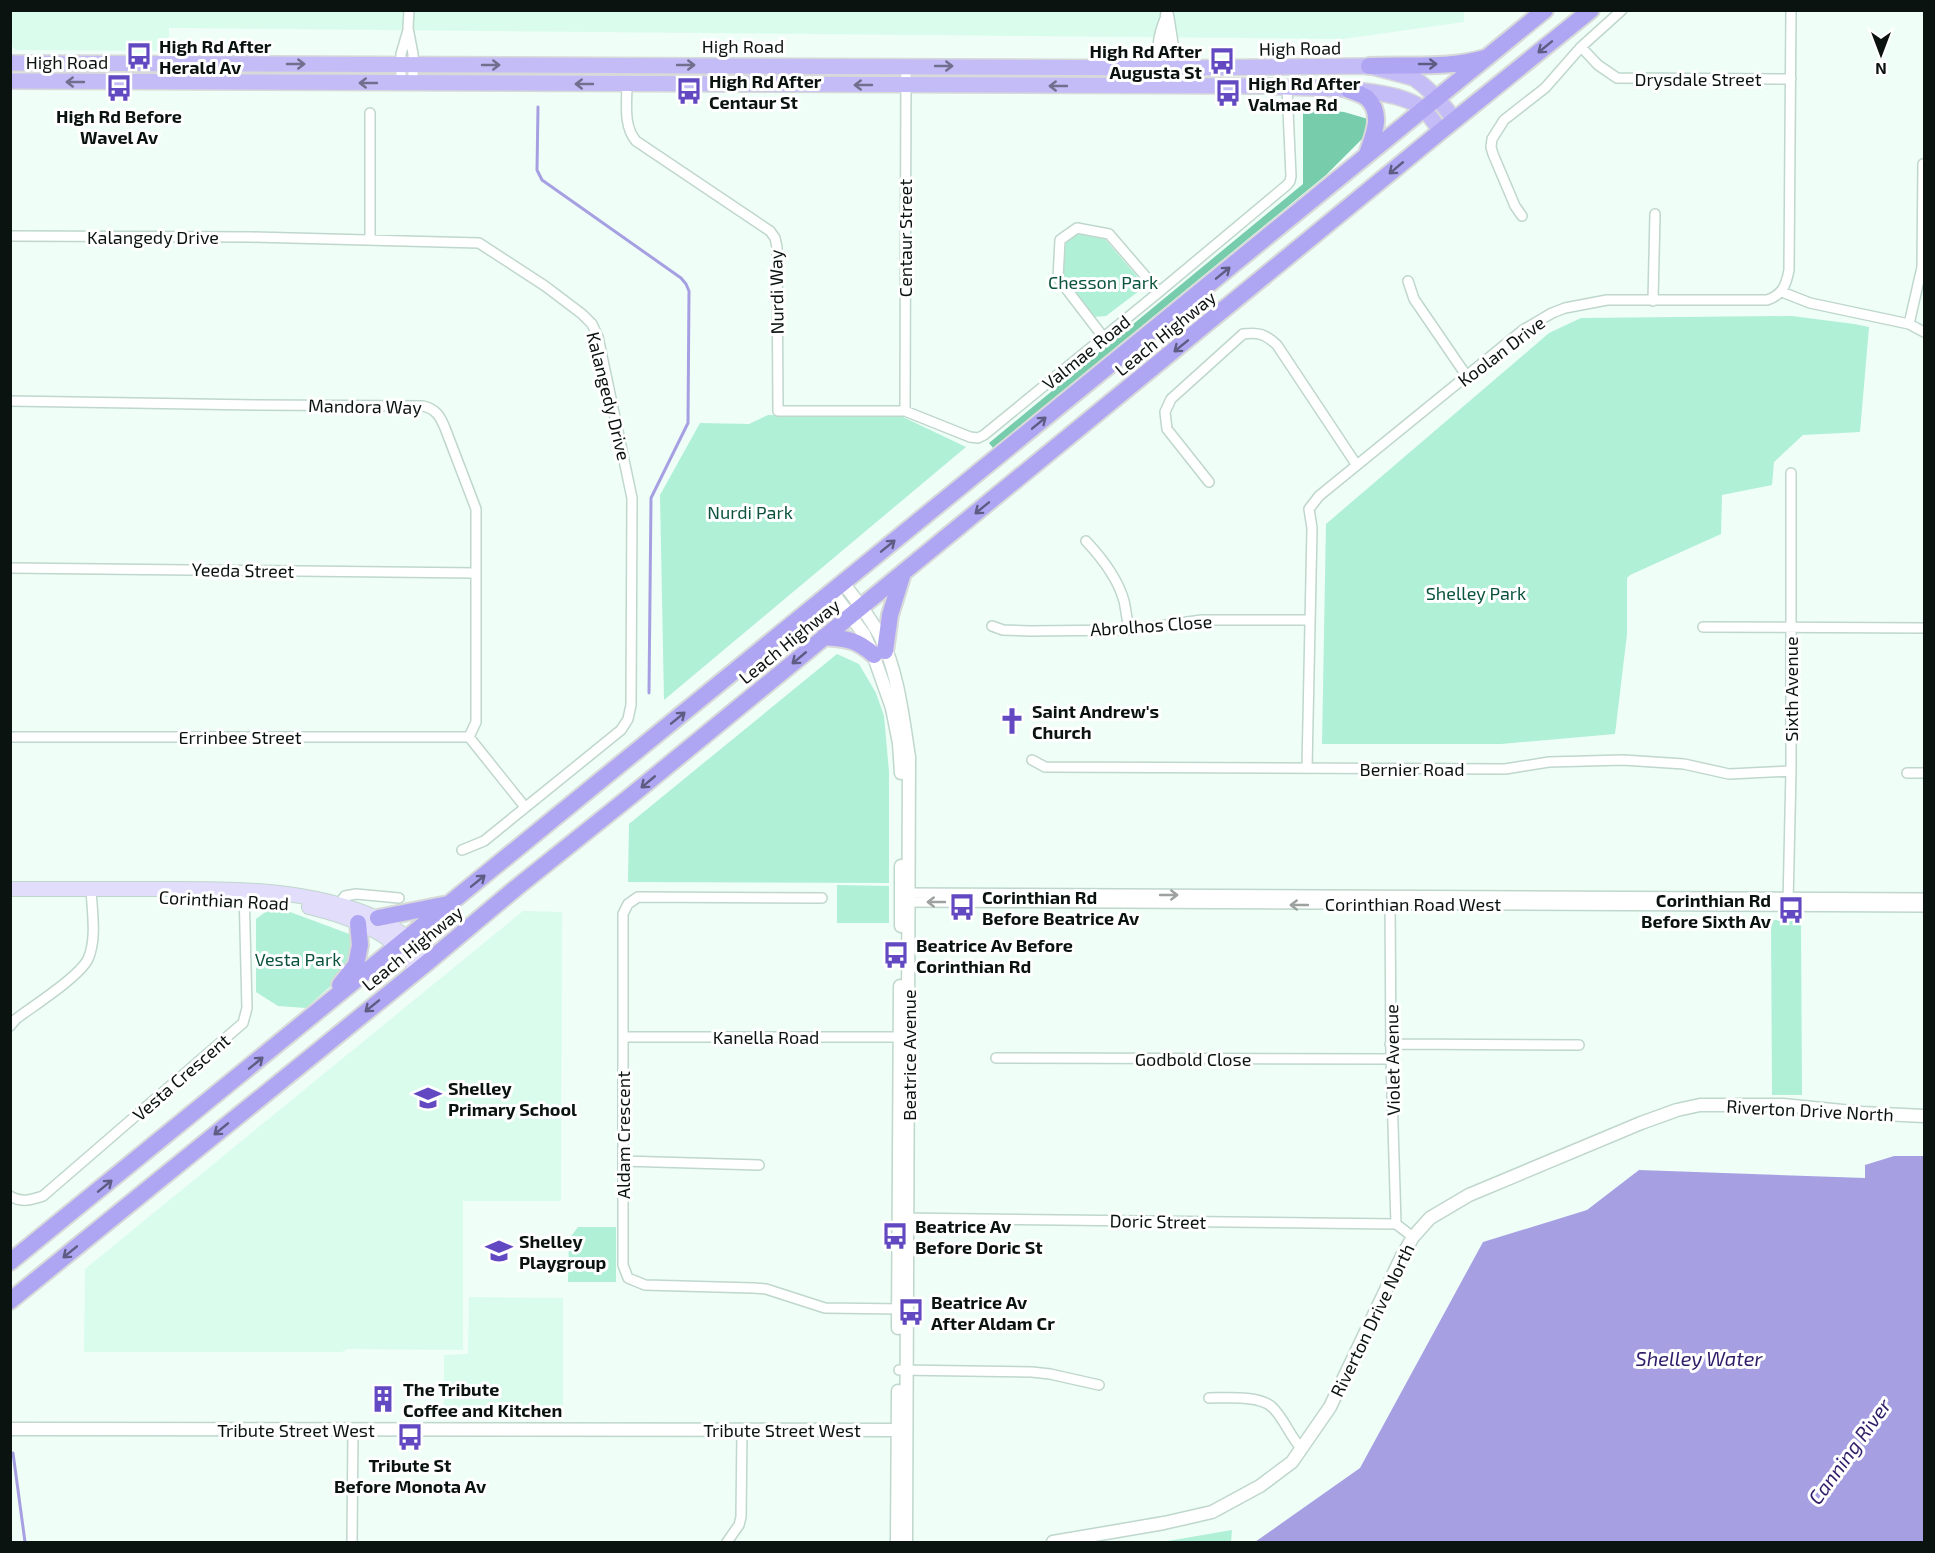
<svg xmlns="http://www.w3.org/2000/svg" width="1935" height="1553" viewBox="0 0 1935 1553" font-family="'Exo 2',sans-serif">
<rect width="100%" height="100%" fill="#effef7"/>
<path fill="#dafced" d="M11,10L1464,11V22L1343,39L169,28V51L16,50L11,45Z
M523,911L562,912L561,1201H463V1350L347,1349L342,1352H84L85,1269Z
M469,1297L563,1298V1417L444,1416V1355L468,1354Z"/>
<path fill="#b0f0d6" d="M1077,234L1105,239L1141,281L1139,291L1106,316L1093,317L1062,276L1066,241Z
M1792,316L1854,324L1869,327L1860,432L1803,435L1774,462L1772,485L1722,495L1721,534L1630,575L1627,578V634L1615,734L1501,744H1322L1326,524L1549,333L1581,318Z
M768,415L903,417L966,447L664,700L660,495L700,423L749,424Z
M837,654L859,664L876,693L884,716L889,772V883L628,882L629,824Z
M837,885L889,886V923H837Z
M282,909L352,935L357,952L350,969L306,1008L278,1006L256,992V919L267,911Z
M1771,920H1801L1802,1095H1772Z
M578,1227H616V1282H568L569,1239Z
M1232,1530L1231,1542H1162Z"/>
<path fill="#76ccab" d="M1303,108L1344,112L1368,119L1367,134L1326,175L993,448L989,443L1303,184Z"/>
<path fill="#a6a0e3" d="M1894,1156H1924V1542H1255L1360,1468L1483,1242L1587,1210L1639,1170L1865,1178V1165Z"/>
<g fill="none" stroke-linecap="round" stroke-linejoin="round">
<path stroke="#a6a0e3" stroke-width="3" d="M538,107L537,170L542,180L681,278L686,284L689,291L688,423L651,498L649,693
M13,1453L25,1542"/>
<defs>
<path id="minor" d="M409,10L408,28L413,54V83
M1581,47L1598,65L1617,78L1791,79
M401,83V54L408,30
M627,84C627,102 623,126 636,141L770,231L775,238L777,247L778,411H905L970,437L978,438L984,435L1159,292L1287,185L1290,181L1291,176L1287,88
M1522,216L1515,206L1493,154L1491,147L1492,139L1504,120L1545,88L1581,47L1622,10
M10,236L251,237L479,243L545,286L582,314L592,324L598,337L632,498L631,705L628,719L621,730L484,841L462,850
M370,240V113
M1408,281L1414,299L1466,375
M1782,292L1810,303L1909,324L1924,332
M1653,301L1655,214
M1909,324L1922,267L1923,164
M1104,338L1058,278L1060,240L1077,228L1109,234L1159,292
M10,401L257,405L423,406C436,409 440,416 445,428L476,509V722L469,737L525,807
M905,411L906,66
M1209,482L1167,429L1165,412L1171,399L1243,334C1259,332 1265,334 1277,345L1356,464
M1086,541C1101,557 1118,579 1124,601C1126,610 1127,620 1129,630
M10,568L476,573
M992,626L1003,630L1030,631L1129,630L1202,620H1309
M1703,627L1924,628
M10,737H469
M1032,760L1045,767L1505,769L1549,762L1623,760L1684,764L1729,774L1791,771
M1307,768L1312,528L1309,509L1319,496L1523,330L1552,313L1565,308L1607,300H1767C1782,295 1786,286 1789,270L1791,10
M1907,773H1924
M903,893L1924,898
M822,898L638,897L628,904L623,914V1265L628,1278L645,1285L753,1288L766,1289L825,1308L904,1309
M1390,901L1391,1059L1396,1224
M904,902L1924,907
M1788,903L1791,771V473
M338,905L345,896L356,894L399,898
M10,1026L16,1019C33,1006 79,977 88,959C97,939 92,911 91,889
M623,1037H906
M1390,1044L1579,1045
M996,1058L1391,1059
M623,1161L759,1165
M10,1196C21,1203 31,1200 43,1196L243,1023L247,1008L244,890
M901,1218L1396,1224L1413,1237
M899,1370L1032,1372L1050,1374L1099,1385
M1209,1398C1226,1398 1259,1395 1272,1407C1284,1418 1290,1437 1302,1449
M352,1542L353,1430
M727,1542L739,1525L741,1517L742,1431"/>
<path id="tertiary" d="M1167,15L1174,59L1187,68
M1167,18C1151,55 1161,68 1195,84
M843,583C856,600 870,617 880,636C898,671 903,719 909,757L906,1542
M832,592L864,634L874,657L892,708L899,743L901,773
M901,926V866
M898,1328L900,986
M10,1429L905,1430
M897,1542L898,1391
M1053,1542L1164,1523L1212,1512L1260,1486L1292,1462L1330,1407L1402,1256L1413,1237L1430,1218L1469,1195L1641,1123L1677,1110L1700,1105H1783L1862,1113L1924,1116"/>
<path id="secondary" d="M10,889C59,889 108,889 157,889C230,889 307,887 377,918C398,927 413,945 429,961
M309,907C338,914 377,927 399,948C406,955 412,963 418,970"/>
<path id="primary" d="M10,63L1187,68L1369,66L1414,78L1423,85L1437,98L1455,120
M10,81L1268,86C1308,90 1392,84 1423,109C1430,115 1435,124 1441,131"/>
<path id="trunk" d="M1369,66C1407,64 1448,69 1485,58
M1349,90C1355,92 1363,95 1367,98C1384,114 1373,137 1367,154
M824,637C847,639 856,639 874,655
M885,651L890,615L903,573
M378,918L448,904
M340,985L356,965L360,945L358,923
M10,1262L1545,10
M10,1301L429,961L516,888L632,795L1441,131L1591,10"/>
</defs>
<use href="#minor" stroke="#bfd7cc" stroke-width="12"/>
<use href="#tertiary" stroke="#bfd7cc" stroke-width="15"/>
<use href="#secondary" stroke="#bfd7cc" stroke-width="16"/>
<use href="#primary" stroke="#d8d9d9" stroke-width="18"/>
<use href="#trunk" stroke="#d8d9d9" stroke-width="20"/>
<use href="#minor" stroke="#fff" stroke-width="9"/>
<use href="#tertiary" stroke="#fff" stroke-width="12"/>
<use href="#secondary" stroke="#e1ddfa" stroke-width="14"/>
<use href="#primary" stroke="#c3bcf6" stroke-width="15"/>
<use href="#trunk" stroke="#afa6f3" stroke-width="16"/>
</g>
<defs><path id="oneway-shaft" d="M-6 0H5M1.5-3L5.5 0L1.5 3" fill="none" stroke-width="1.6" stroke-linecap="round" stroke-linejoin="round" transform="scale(1.5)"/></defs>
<g stroke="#5d5c82">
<use href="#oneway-shaft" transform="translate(1545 47) rotate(141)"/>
<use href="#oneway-shaft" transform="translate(1428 64)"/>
<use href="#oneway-shaft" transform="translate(1396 168) rotate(140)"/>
<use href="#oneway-shaft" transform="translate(1223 273) rotate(-39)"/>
<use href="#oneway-shaft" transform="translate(1181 346) rotate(141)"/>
<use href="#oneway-shaft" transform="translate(1039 423) rotate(-39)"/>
<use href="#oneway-shaft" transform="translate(982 508) rotate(141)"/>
<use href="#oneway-shaft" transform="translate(888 546) rotate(-39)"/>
<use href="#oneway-shaft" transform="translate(799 658) rotate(140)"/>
<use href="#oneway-shaft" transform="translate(678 718) rotate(-39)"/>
<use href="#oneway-shaft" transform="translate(648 782) rotate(140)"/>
<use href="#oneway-shaft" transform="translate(478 881) rotate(-39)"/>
<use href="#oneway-shaft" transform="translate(372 1006) rotate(141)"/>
<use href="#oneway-shaft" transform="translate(256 1063) rotate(-39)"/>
<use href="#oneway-shaft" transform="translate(221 1129) rotate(141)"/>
<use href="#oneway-shaft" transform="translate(105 1186) rotate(-39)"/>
<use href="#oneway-shaft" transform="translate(70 1252) rotate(141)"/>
</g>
<g stroke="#70708e">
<use href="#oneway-shaft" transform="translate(296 64)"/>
<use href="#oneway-shaft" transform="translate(491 65)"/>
<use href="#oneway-shaft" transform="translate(686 65)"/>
<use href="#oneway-shaft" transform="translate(944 66)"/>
<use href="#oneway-shaft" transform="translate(75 82) rotate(-180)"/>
<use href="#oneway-shaft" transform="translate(368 83) rotate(-180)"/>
<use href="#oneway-shaft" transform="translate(584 84) rotate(-180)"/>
<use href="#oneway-shaft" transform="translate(863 85) rotate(-180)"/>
<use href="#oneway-shaft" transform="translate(1058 86) rotate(-180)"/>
</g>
<g stroke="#9da19f">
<use href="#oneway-shaft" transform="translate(1169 895)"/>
<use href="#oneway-shaft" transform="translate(936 902) rotate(-180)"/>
<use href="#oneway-shaft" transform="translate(1299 905) rotate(-180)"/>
</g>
<defs>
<symbol id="bus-bare" viewBox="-9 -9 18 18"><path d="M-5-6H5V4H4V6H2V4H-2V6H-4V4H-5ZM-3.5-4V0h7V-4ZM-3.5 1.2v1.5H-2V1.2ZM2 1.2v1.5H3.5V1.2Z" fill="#6248c1" stroke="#fff" stroke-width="2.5" paint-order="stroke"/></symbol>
<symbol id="church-bare" viewBox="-9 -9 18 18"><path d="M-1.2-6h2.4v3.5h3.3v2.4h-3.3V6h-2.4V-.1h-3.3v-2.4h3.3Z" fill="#6248c1" stroke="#fff" stroke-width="2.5" paint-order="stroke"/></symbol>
<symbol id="school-bare" viewBox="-9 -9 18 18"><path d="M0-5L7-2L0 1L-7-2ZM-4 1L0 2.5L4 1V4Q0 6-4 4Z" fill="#6248c1" stroke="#fff" stroke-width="2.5" paint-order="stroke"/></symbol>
<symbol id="building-bare" viewBox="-9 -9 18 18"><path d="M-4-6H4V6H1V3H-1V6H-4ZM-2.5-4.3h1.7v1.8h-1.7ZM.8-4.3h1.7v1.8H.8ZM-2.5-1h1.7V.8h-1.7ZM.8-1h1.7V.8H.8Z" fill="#6248c1" stroke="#fff" stroke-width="2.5" paint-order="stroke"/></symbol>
</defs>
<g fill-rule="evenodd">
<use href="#bus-bare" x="120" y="37" width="38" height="38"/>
<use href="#bus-bare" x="1203" y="42" width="38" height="38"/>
<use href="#bus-bare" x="100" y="69" width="38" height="38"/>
<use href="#bus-bare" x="670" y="72" width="38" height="38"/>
<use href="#bus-bare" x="1209" y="74" width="38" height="38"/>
<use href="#church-bare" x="993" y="702" width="38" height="38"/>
<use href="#bus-bare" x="943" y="888" width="38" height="38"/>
<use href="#bus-bare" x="1772" y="891" width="38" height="38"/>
<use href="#bus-bare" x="877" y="936" width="38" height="38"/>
<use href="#school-bare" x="409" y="1079" width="38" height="38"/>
<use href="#bus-bare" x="876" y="1217" width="38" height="38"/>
<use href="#school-bare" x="480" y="1232" width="38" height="38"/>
<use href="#bus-bare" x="892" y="1293" width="38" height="38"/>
<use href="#building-bare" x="364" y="1380" width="38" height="38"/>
<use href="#bus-bare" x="391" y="1418" width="38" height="38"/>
</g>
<g text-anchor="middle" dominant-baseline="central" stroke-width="6" stroke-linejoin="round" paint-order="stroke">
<g font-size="18" font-weight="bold" fill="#0b1310" stroke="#fff" text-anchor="start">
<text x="159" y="46">High Rd After<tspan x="159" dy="21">Herald Av</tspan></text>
<text x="1202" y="51" text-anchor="end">High Rd After<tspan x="1202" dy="21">Augusta St</tspan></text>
<text x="709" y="81">High Rd After<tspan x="709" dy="21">Centaur St</tspan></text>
<text x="1248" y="83">High Rd After<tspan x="1248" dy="21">Valmae Rd</tspan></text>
<text x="119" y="116" text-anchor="middle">High Rd Before<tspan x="119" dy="21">Wavel Av</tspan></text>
<text x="1032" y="711">Saint Andrew's<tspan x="1032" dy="21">Church</tspan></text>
<text x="982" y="897">Corinthian Rd<tspan x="982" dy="21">Before Beatrice Av</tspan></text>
<text x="1771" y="900" text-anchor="end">Corinthian Rd<tspan x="1771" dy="21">Before Sixth Av</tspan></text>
<text x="916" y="945">Beatrice Av Before<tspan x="916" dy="21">Corinthian Rd</tspan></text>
<text x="448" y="1088">Shelley<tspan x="448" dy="21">Primary School</tspan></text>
<text x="915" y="1226">Beatrice Av<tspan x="915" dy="21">Before Doric St</tspan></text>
<text x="519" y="1241">Shelley<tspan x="519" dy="21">Playgroup</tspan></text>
<text x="931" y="1302">Beatrice Av<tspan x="931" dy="21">After Aldam Cr</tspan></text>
<text x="403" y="1389">The Tribute<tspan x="403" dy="21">Coffee and Kitchen</tspan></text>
<text x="410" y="1465" text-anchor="middle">Tribute St<tspan x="410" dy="21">Before Monota Av</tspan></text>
</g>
<g font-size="18" fill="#0b1310" stroke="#fff">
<text x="743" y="46">High Road</text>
<text transform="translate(1300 48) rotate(-1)">High Road</text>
<text x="67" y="62">High Road</text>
<text x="1698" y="79">Drysdale Street</text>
<text x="153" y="237">Kalangedy Drive</text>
<text transform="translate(905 238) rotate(-90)">Centaur Street</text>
<text transform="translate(776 292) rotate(-91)">Nurdi Way</text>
<text transform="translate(1165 333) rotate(-39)">Leach Highway</text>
<text transform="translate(1501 351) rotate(-37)">Koolan Drive</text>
<text transform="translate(1086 352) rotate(-39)">Valmae Road</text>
<text transform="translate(609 396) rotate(76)">Kalangedy Drive</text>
<text transform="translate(365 406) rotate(1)">Mandora Way</text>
<text transform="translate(243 570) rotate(1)">Yeeda Street</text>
<text transform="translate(1151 625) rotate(-4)">Abrolhos Close</text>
<text transform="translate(789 641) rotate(-39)">Leach Highway</text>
<text transform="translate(1791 689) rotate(-90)">Sixth Avenue</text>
<text x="240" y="737">Errinbee Street</text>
<text x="1412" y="769">Bernier Road</text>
<text transform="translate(224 900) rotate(3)">Corinthian Road</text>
<text x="1413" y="904">Corinthian Road West</text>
<text transform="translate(412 948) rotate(-39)">Leach Highway</text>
<text x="766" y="1037">Kanella Road</text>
<text transform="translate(909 1055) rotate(-90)">Beatrice Avenue</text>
<text x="1193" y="1059">Godbold Close</text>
<text transform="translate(1392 1060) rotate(-91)">Violet Avenue</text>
<text transform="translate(181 1077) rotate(-41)">Vesta Crescent</text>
<text transform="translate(1810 1110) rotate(3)">Riverton Drive North</text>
<text transform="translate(623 1135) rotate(-90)">Aldam Crescent</text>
<text transform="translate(1158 1221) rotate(1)">Doric Street</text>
<text transform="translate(1372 1320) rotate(-64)">Riverton Drive North</text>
<text x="296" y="1430">Tribute Street West</text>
<text x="782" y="1430">Tribute Street West</text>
</g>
<g font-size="18" fill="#0b533e" stroke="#fff">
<text x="1103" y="282">Chesson Park</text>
<text x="750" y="512">Nurdi Park</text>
<text x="1476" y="593">Shelley Park</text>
<text x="298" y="959">Vesta Park</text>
</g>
<g font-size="20" font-style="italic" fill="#2f1c69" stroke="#fff">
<text x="1699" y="1358">Shelley Water</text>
<text transform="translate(1849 1451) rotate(-54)">Canning River</text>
</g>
</g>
<rect width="1935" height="1553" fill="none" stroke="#0b1310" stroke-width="24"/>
<g transform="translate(1881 54) rotate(180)" stroke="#ffffff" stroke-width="4.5" paint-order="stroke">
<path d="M0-4.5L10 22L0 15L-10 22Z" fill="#0b1310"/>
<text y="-9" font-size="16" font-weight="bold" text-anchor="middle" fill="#0b1310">N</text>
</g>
</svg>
